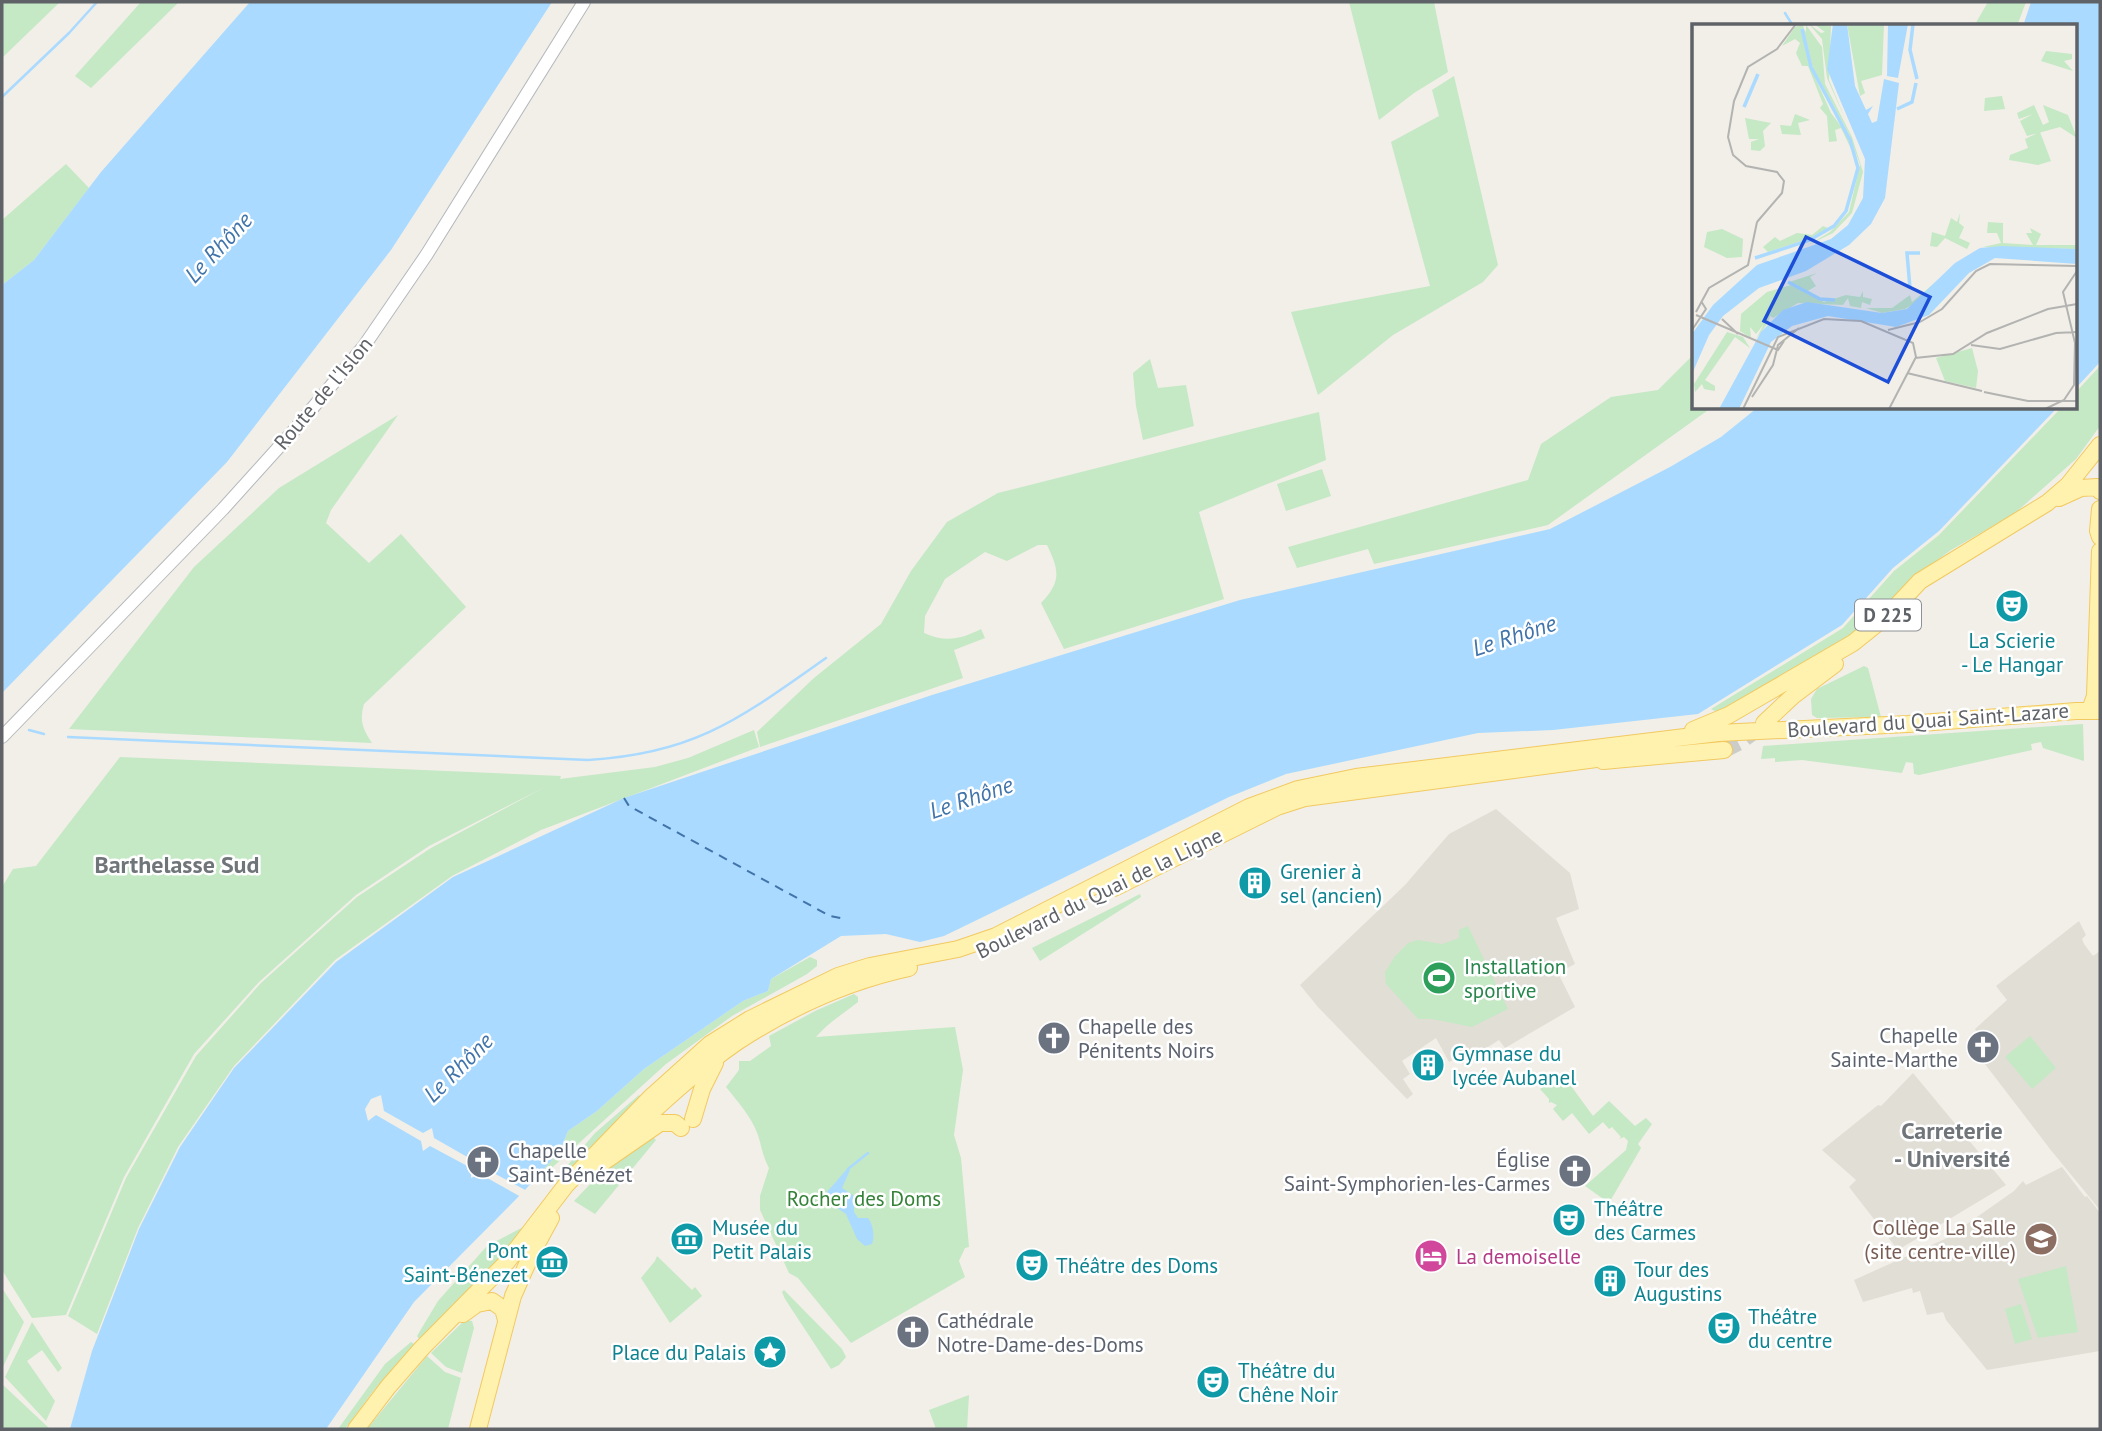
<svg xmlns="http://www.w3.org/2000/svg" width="2102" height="1431" viewBox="0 0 2102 1431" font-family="'PT Sans',sans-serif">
<rect width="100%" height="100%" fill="#f1efe8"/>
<path fill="#e1ded6" d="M1496,809L1570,873L1579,909L1556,918L1575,964L1558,973L1575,1007L1505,1048L1499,1040L1463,1063L1460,1057L1449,1062L1436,1038L1402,1061L1410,1074L1403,1079L1413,1094L1407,1099L1318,1007L1300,985L1405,885L1449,834Z
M2079,921L2086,935L2082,939L2084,944L2093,956L2100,951V1210L2050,1149L1968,1042L1978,1033L1975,1029L2007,1000L1996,986Z
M1913,1073L2006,1185L1898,1250L1849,1187L1856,1180L1822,1150L1878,1105L1881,1106Z
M2062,1167L2085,1197L2087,1196L2100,1213V1351L1987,1370L1946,1320L1943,1312L1927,1315L1920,1291L1913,1293L1912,1288L1863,1302L1854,1280L1947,1238L2014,1191L2023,1181L2026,1185Z"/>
<path fill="#c5e8c5" d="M2,2H60L2,58Z
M141,2H179L91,88L75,76Z
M1349,2H1434L1448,72L1414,93L1379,120Z
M1988,2H2026L2017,26H1974Z
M1454,76L1498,265L1483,282L1393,335L1318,395L1291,312L1430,286L1391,142L1439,116L1432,90Z
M66,164L89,188L34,260L2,285V220Z
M1694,354V408H1711L1548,525L1374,564L1368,549L1297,568L1288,547L1528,480L1541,444L1611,397L1658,390Z
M1150,359L1158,388L1186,385L1194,426L1143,440L1136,406L1133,373Z
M2100,366V426L2076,459L2014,514L1951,550L1916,576L1861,632L1717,712L1711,709L1843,628L1894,571L1939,535L2061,408H2076V392Z
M1319,412L1326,460L1199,512L1224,599L1064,649L1041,603C1062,581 1059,570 1047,545H1038L1007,561L985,552L945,579L925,616L924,633C946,643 961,639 981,629L985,638L954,650L963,678L760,747L757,732L814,678L881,624L911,571L947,522L998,493Z
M398,415L331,510L326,523L369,563L401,534L466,607L364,704C359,721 363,729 372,743L69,729L194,567L279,488Z
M1322,469L1331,496L1286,511L1277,484Z
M1864,666L1868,668L1881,717L1817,718L1812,715L1811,699L1817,689Z
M2083,724L2084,761L2043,748L2041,742L2031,744L2032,750L1919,775L1914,774L1913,763L1906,762L1902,773L1802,760L1775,762V758L1761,759L1763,746Z
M754,730L759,747L541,830L452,876L335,960L234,1066L178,1147L138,1228L97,1334L68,1316L126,1178L196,1056L261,983L357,897L431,848L547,786L429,846L356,895L259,982L194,1054L124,1177L66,1315L32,1318L2,1270V887L13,869L36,866L120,757L561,776L560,779L655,767L688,758Z
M1140,894L1141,897L1040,961L1032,948Z
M1468,926L1508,1009L1472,1027L1432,1019H1418L1386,984L1385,972L1395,956L1408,943L1418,940L1442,944L1459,938V930Z
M810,957L817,960V966L807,974L732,1016L666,1064L545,1174L542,1171L560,1151L568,1131L597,1111L644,1069L743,1001L768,991L771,979Z
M854,994L858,997V1002C844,1013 828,1023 816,1037L955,1027L963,1070L954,1135L961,1158L969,1247L965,1248L959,1261L965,1277L851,1343L798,1278L789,1273L760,1210V1196L769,1168C762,1154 762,1148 758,1135C751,1116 738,1102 726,1087L739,1070V1061H750L771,1046L769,1036L815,1011Z
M2030,1036L2056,1068L2032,1089L2005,1057Z
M1563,1075L1593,1116L1609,1101L1635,1126L1646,1118L1652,1124L1638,1144L1641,1148L1609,1203L1585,1186L1626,1150L1628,1141L1624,1137L1619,1139L1621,1137L1612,1127L1609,1129L1603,1122L1589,1134L1572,1113L1563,1121L1553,1109L1557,1105L1551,1102L1549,1103V1099L1540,1089Z
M639,1095L643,1099L561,1183L556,1179L595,1133Z
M651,1135L656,1140L595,1214L574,1201L597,1177Z
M531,1223L484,1278L419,1339L417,1336L438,1301L487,1246Z
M657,1256L692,1290L695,1287L702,1296L670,1323L641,1278L655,1261Z
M2066,1266L2078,1332L2038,1338L2018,1279Z
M2,1288L24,1322L2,1369Z
M784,1290L842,1349L846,1357L839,1365L831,1369L785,1299L782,1292Z
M2021,1304L2032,1339L2015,1344L2005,1309Z
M465,1320L472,1321L474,1328L462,1373L446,1367L431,1353Z
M32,1322L62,1368L58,1372L42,1350L27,1361L55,1401L46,1421L5,1377Z
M411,1342L414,1344L374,1390L345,1429H338L385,1364Z
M427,1356L445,1372L461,1378L448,1429H367Z
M2,1384L50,1429H2Z
M969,1395L967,1429H936L929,1410Z"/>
<path fill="#aadaff" d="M250,2H552L391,250L227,462L2,693V285L34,260L101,172Z
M2031,2H2100V362L2076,388V26H2023Z
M1757,408H2057L1939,531L1893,568L1842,625L1698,714L1553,730L1478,733L1286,774L1229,797L944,936L920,942L886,934L841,936L771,979L768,991L743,1001L644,1069L597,1111L568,1131L560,1151L525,1190L414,1302L326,1429H70L92,1351L139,1229L180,1147L234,1068L336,962L453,877L624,798L932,695L1240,600L1550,529L1670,467L1721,437Z
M847,1169L850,1170L842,1188L854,1196V1212L858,1218H868C873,1224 875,1237 872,1244L865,1246L857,1239L846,1214L829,1202L827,1192Z"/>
<path fill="#f1efe8" d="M381,1095L384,1111L423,1133L432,1128L434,1138L476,1162L480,1156L488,1153L490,1161L488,1170L529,1192L523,1198L480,1174L471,1178V1168L430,1146L423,1151L421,1141L376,1115L368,1121L365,1109L371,1099Z"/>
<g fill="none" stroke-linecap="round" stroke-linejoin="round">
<path stroke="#aadaff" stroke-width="2.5" d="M1785,13L1793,26
M2,97L69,33L97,2
M29,730L44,734
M68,737L588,760C696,754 742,717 826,658
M848,1169L868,1153"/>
<path stroke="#4174aa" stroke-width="2" stroke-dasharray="9 7" stroke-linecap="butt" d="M624,798L629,806L830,916L846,919"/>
<path stroke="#ccccc8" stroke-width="16" stroke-dasharray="16 8" stroke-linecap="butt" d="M1724,750L1740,742L1760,727"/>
<defs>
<path id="tertiary" d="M2,737L223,509L296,428L364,346L427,254L584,2"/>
<path id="primary" d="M2059,498L2081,488L2097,487L2100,491
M2100,509L2098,531L2100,537
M2090,710L2095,696L2100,551
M1764,723L1794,695L1835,664
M1693,730L1729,715L1853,643L1888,615L1920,581L2047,503L2068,485L2100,445
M1603,761L1724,750
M1114,888L1277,807L1305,798L1611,757
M693,1119L702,1089L715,1063
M623,1139C657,1107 699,1068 737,1042C789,1008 849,981 909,968
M589,1172L660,1123H675L681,1128
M463,1314L477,1304L492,1301L503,1309L506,1320
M356,1429L388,1387L422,1348L506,1263L566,1185L650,1098L710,1044L750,1019L838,976L870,966L958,949L996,936L1249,807L1298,789L1356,777L1718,733L1908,724L2076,711H2100
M478,1429L513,1296L532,1253L551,1218"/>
</defs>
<use href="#tertiary" stroke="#b5b8bc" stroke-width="14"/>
<use href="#primary" stroke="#f2c960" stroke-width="18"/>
<use href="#tertiary" stroke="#fff" stroke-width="12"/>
<use href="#primary" stroke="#fff2af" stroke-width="16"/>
</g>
<defs>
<symbol id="theatre-disc" viewBox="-11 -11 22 22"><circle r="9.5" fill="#0f9aa8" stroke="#fff"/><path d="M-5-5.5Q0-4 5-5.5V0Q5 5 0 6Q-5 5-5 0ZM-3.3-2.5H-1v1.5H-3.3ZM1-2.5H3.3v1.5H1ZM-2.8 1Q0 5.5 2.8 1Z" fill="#fff"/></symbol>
<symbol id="building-disc" viewBox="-11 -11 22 22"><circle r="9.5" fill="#0f9aa8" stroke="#fff"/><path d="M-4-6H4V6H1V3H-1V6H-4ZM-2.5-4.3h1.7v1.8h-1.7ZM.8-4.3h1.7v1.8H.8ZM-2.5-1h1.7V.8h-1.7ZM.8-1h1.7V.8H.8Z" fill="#fff"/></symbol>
<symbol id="stadium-disc" viewBox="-11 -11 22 22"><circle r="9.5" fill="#2e9e5b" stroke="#fff"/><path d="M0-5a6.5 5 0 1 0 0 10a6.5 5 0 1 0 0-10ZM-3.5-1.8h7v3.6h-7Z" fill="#fff"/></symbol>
<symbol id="church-disc" viewBox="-11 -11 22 22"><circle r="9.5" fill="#6b7280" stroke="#fff"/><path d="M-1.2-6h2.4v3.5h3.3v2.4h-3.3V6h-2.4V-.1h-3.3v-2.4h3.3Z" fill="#fff"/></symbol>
<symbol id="museum-disc" viewBox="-11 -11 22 22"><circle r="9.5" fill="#0f9aa8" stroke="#fff"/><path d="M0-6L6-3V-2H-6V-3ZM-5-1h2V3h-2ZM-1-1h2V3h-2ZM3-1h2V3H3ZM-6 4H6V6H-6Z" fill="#fff"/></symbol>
<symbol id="school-disc" viewBox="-11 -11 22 22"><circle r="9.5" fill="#8d6e63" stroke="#fff"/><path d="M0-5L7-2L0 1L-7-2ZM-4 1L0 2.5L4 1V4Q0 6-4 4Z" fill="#fff"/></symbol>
<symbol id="hotel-disc" viewBox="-11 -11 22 22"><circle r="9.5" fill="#d1479c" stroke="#fff"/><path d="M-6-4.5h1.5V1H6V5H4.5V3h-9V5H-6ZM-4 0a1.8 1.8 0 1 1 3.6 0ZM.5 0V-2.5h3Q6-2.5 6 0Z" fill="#fff"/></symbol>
<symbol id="sight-disc" viewBox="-11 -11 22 22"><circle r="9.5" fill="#0f9aa8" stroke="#fff"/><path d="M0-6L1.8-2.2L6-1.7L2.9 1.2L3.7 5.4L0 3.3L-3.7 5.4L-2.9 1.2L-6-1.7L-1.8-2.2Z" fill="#fff"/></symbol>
</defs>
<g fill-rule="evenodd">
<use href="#theatre-disc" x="1993" y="587" width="38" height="38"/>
<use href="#building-disc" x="1236" y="864" width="38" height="38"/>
<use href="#stadium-disc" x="1420" y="959" width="38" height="38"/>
<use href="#church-disc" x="1035" y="1019" width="38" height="38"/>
<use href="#church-disc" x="1964" y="1028" width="38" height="38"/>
<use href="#building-disc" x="1409" y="1046" width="38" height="38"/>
<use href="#church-disc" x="464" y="1143" width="38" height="38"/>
<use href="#church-disc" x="1556" y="1152" width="38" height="38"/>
<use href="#theatre-disc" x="1550" y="1201" width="38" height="38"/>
<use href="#museum-disc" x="668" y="1220" width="38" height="38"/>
<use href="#school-disc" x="2022" y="1220" width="38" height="38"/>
<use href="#hotel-disc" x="1412" y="1237" width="38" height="38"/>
<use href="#museum-disc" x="533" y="1243" width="38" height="38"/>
<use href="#theatre-disc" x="1013" y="1246" width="38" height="38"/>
<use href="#building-disc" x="1591" y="1262" width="38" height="38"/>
<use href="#theatre-disc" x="1705" y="1309" width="38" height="38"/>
<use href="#church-disc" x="894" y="1313" width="38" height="38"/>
<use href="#sight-disc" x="751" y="1333" width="38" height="38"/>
<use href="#theatre-disc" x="1194" y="1363" width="38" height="38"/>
</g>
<g text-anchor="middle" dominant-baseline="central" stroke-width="5" stroke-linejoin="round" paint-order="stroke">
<rect fill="#fff" stroke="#8f9295" stroke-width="2" x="1855" y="599.5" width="66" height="31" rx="5"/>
<g font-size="19" font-weight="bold" fill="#5f6368">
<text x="1888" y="615">D 225</text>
</g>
<g font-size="21" fill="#5f6368" stroke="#fff">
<text transform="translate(323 393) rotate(-50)">Route de l'Islon</text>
<text transform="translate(1928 720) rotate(-4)">Boulevard du Quai Saint-Lazare</text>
<text transform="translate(1099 893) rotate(-26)">Boulevard du Quai de la Ligne</text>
</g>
<g font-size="21" fill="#0d838f" stroke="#fff" text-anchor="start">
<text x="2012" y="640" text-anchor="middle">La Scierie<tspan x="2012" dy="24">- Le Hangar</tspan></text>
<text x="1280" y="871">Grenier à<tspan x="1280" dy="24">sel (ancien)</tspan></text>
<text x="1452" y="1053">Gymnase du<tspan x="1452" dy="24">lycée Aubanel</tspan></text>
<text x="1594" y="1208">Théâtre<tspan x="1594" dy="24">des Carmes</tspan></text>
<text x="712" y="1227">Musée du<tspan x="712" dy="24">Petit Palais</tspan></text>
<text x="528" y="1250" text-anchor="end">Pont<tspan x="528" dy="24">Saint-Bénezet</tspan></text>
<text x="1056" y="1265">Théâtre des Doms</text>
<text x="1634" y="1269">Tour des<tspan x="1634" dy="24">Augustins</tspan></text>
<text x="1748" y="1316">Théâtre<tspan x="1748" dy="24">du centre</tspan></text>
<text x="746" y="1352" text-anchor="end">Place du Palais</text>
<text x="1238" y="1370">Théâtre du<tspan x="1238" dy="24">Chêne Noir</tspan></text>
</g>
<g font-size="21" fill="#27864d" stroke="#fff" text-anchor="start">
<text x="1464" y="966">Installation<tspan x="1464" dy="24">sportive</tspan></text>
</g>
<g font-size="21" fill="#5b616d" stroke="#fff" text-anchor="start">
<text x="1078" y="1026">Chapelle des<tspan x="1078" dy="24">Pénitents Noirs</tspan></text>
<text x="1958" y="1035" text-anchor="end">Chapelle<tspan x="1958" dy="24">Sainte-Marthe</tspan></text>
<text x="508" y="1150">Chapelle<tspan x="508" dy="24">Saint-Bénézet</tspan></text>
<text x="1550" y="1159" text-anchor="end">Église<tspan x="1550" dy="24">Saint-Symphorien-les-Carmes</tspan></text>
<text x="937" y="1320">Cathédrale<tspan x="937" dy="24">Notre-Dame-des-Doms</tspan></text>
</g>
<g font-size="21" fill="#348238" stroke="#fff">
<text x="864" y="1198">Rocher des Doms</text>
</g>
<g font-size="21" fill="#785e54" stroke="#fff" text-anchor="end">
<text x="2016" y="1227">Collège La Salle<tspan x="2016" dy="24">(site centre-ville)</tspan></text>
</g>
<g font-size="21" fill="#b23c85" stroke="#fff" text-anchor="start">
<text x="1456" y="1256">La demoiselle</text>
</g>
<g font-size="23" font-style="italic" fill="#4174aa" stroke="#fff">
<text transform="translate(218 247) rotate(-47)">Le Rhône</text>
<text transform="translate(1514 635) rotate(-18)">Le Rhône</text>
<text transform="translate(971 797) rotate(-19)">Le Rhône</text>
<text transform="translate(458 1067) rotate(-45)">Le Rhône</text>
</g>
<g font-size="24" font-weight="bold" fill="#70757a" stroke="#fff">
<text x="177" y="864">Barthelasse Sud</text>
<text x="1952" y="1130">Carreterie<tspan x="1952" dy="28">- Université</tspan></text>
</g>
</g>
<g transform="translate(1692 24)">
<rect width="385" height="385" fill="#f1efe8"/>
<path d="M111,0L118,42L139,89L154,109L160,127L149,104L143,106L145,117L137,118L135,92L128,84L131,80L116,42H110L104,29L108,19L103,15L90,22L103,3ZM117,0L129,9L133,8L122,0L139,2L137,56L154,97L135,54L130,15ZM155,0H192L190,51L169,57L173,69L168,72ZM114,1L130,23L133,60L160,113L171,148L160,189L141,209L116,221L138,208L157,188L168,141L157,110L121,44L111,4L114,8ZM354,27L380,30V35L372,37L381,47L349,37ZM310,72L313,85L292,87L293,74ZM342,81L351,101L357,98L351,81L376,91L385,114L368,103L335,112L328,97L341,90L327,95L325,89ZM103,90L118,96L106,99L109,111L90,110L88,101L99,102ZM53,94L79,99L71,107L73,122L68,127L59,126V118L67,115H57ZM348,108L359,137L346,141L317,136L318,131L336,124L333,115ZM268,189L267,199L272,203L267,214L278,219L275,225L253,214L245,223L238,222L240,208L253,212L259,194L265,198ZM296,198L311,199V219L341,221L334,209H340L338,204L349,210L344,221H385V225L291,223L309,219L305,209H295ZM131,202L136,204L118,214L76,228L71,223L83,213L88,217L105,209L120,211ZM30,205L51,215L50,233L35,234L12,223L15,208ZM125,249L118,253L124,262L114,268L97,258ZM246,256L227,277L213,285L190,289L174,284H200L218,271L220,278ZM99,261L132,278L154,271L168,273L171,267V273L180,275L178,281L170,278L169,284L158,282L156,274L151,281L106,279L81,294L78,292L76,299L64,315L72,300L64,310L58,303L59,314L48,307L49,290L75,268ZM35,308L51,313L58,324L43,313L13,356L23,362V367L12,365L10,360L3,368L2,360ZM280,324L286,347L284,364L253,357L244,334Z" fill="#c5e8c5"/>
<path d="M141,0H155L163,62L174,86L181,82L176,90L180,99L185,97L192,55L207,59L193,174L179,200L157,221L114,247L67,264L31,292L17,311L0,350V310L21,281L65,241L139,215L156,201L171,174L173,135L135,45ZM196,0H216L206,54L195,52ZM310,222L385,225V240L303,234L277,249L237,291L204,303L136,292L100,302L79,318L47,385H27L69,308L91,286L115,278L190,289L215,285L263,239L288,224Z" fill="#aadaff"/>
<path fill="none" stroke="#aadaff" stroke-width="3.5" d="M221,0L218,26L225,55M52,83L66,50M205,85L220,78L224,59M63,234L118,216L142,202L154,187L166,144L158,116L119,43L110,5M96,258L128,275L143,276M218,264L215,229H228"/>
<path fill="none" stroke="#b3b3b1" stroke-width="2" d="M65,198L90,169L92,157L85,148L54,142L41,131L36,113L42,77L56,43L85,25L104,0M4,288L17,264L56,241L65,198M4,291L86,326L92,317M30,295L46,310M228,298L250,285L284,247L298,240L385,242M0,306L14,285L9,277M196,306L228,298M279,321L308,325L364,309L385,308M223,334L261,330L295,309L356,285L385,280M215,349L290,367M292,368L336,377H385M60,373L81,341L86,321L107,304M51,385L86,313L132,295L169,297L221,319L224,333L197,385M353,385L372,376L382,361L383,319L371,268L385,247"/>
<path fill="#1d4ed8" fill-opacity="0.15" stroke="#1d4ed8" stroke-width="3.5" d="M114,213L238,273L196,358L72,297Z"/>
<rect width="385" height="385" fill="none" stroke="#5f6368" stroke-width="3.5"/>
</g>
<rect width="2102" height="1431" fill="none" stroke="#5f6368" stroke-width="7"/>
</svg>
